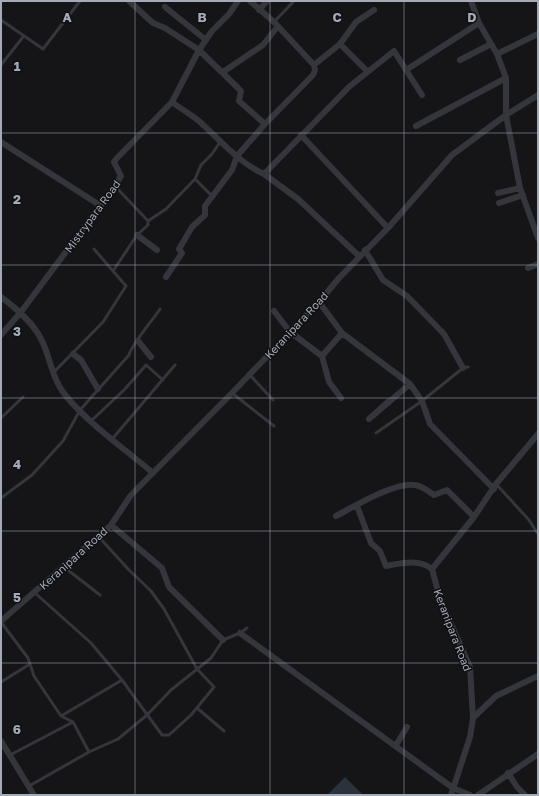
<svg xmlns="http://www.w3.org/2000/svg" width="539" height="796" viewBox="0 0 539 796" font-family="'Golos Text',sans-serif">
<rect width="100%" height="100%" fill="#151517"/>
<path fill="#2a333c" d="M345,777L363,795H327Z"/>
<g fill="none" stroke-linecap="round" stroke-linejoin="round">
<path stroke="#35363c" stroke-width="3" d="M1,20L43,49L80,1
M274,22L294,1
M1,65L23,37
M195,179L212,196
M115,186L148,221
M94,249L113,271
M53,373L103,322L126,286L113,271L137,235L148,225V221L166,209L195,179L201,165L212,154L220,142
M250,375L273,400
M232,393L274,426
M1,418L23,397
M91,421L125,389L146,365L163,380
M376,433L422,401L463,368L468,367
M113,438L175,365
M496,484L529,520L538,534
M1,498L32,475L63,441L80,410L129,355C132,344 152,321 160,309
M64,567L100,595
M35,593L91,643L122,680L162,735H169L191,715L214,687L197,669L164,609L151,591L129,570L98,536
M1,622L28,658L34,676L61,716L73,722L89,752
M1,682L30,664
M197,708L224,731
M61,716L122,680
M10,755L73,722
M29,786L89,752L118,739L147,715L171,690L211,658L223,640L240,633L247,628"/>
<path stroke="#35363c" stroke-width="6" d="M129,1L153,23L165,28L199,50L237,87L241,91L239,101L265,124
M471,1L479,23L497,54L506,78V115L520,188L538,238
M165,7L206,40
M259,10L267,1
M340,44L367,71
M497,54L538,34
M460,60L491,44
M314,65L340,44L356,22L374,10
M406,70L479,23
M223,72L263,45L278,26
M172,102C181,109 192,115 200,122C220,140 239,163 264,174
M416,126L506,78
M301,135L388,228
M1,142L101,206
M498,193L520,188
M499,203L523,195
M137,235L157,250
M365,250L383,280L407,296L444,334L463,368
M359,256L298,199L264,174L350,86L394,51L422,95
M528,268L538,264
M166,277L182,253L179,249L192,227L205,215V206L232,170L237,156L265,124L313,75L315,70L314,65L274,22L250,1
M1,297C17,309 35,324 43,343C51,361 53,381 66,396C89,424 125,449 153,473
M319,302L342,333L410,384L422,401L430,424L494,489
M274,311L290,332L322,356L342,333
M1,335L21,312L115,186L121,176L114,162L117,158L172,102L199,50L212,31L229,14L238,1
M138,341L151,357
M73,354L81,360L98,389
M322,356L329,382L341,398
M389,401L369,419L410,384
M357,506L371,543L380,551L386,566C402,563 419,559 432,569
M336,516C353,507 395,482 414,485C421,485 428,491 434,495L447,490L474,517
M111,525L162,568L169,587L223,640
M1,621L111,525L131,495L232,393L319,302L339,278L388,228L452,155L506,115L538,95
M240,633L453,788L470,795
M473,718L496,696L538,676
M1,741L34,795
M396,745L407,727
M508,773L517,787L525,795
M451,795L470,737L473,718L470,667L440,599L432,569L474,517L496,484L538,434
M478,795L538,754"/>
</g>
<path fill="none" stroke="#a5aab8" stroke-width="1" stroke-opacity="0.55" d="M135,1V795M270,1V795M404,1V795M1,133H538M1,265H538M1,398H538M1,531H538M1,663H538"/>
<g text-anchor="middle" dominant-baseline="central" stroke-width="3" stroke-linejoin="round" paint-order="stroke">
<g font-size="11" fill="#a5aab8" stroke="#101012">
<text transform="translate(92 216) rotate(-54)">Mistrypara Road</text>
<text transform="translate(296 325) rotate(-47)">Keranipara Road</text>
<text transform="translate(73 558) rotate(-42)">Keranipara Road</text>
<text transform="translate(453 630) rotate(69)">Keranipara Road</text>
</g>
</g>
<g font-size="13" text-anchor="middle" font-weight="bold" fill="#a5aab8" stroke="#101012" stroke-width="3" stroke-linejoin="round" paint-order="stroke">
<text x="67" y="22">A</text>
<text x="202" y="22">B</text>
<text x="337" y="22">C</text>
<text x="472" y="22">D</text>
<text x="17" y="71">1</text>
<text x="17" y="204">2</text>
<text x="17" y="336">3</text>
<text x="17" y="469">4</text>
<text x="17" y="602">5</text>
<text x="17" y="734">6</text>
</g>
<rect width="539" height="796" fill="none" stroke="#a5aab8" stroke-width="4"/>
</svg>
